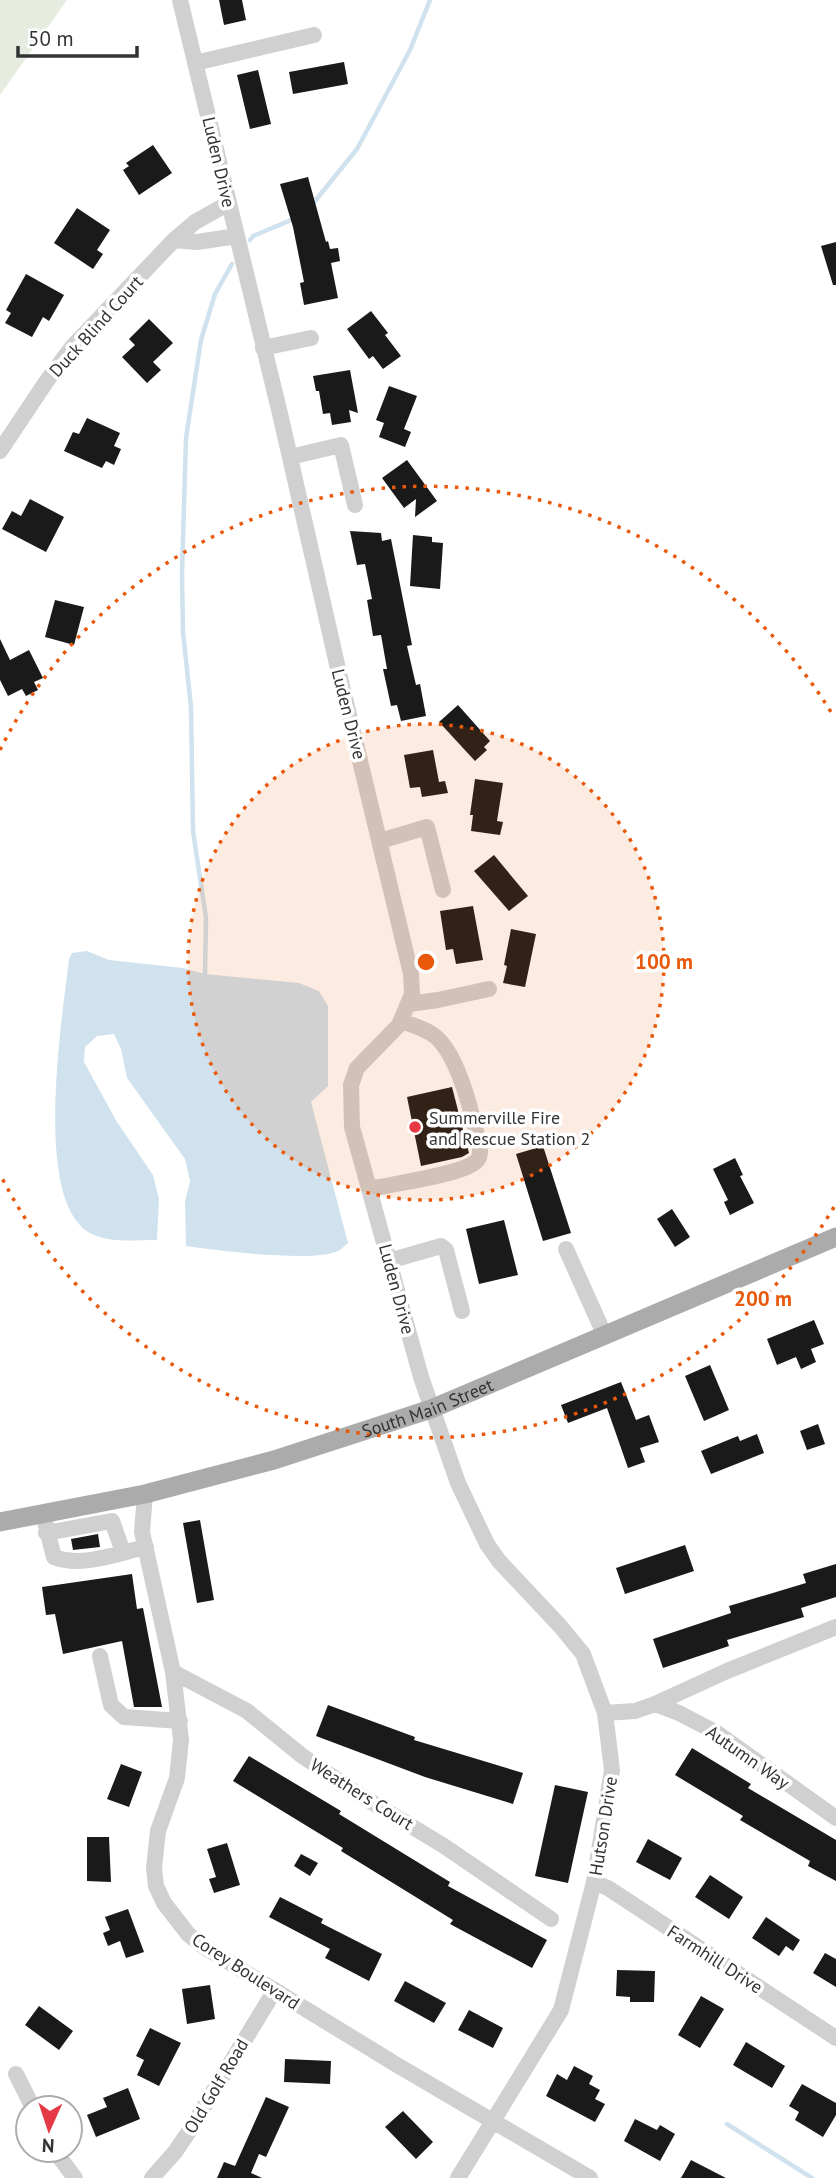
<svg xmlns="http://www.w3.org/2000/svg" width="836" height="2178" viewBox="0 0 836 2178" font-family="'PT Sans',sans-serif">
<rect width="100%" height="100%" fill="#fff"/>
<path fill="#e6ecdf" d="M0,0H67L0,95Z"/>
<path fill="#cfe2ee" d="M87,951L109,960L183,968L205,974L299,983L319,991L328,1006V1086L311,1102L348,1243C345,1245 343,1248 340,1250C317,1264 216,1250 186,1246L185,1202L190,1181L185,1159L127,1078L121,1049L114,1034L97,1036L85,1047L84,1062L117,1122L153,1175L159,1199L157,1240C138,1240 112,1243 94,1235C30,1209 63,1015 69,959L72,953Z"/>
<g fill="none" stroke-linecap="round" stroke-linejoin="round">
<path stroke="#cfe2ee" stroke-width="4.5" d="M311,206L357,149L410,50L430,0
M250,240L253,236L296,218
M205,974L206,918L193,831L191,707L183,632L182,574L186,438L201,340L215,294L232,264
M727,2124L812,2178"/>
</g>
<path fill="#1a1a1a" d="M219,0H242L246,20L224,25Z
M344,62L348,84L293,94L289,72Z
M258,70L271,124L250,129L237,75Z
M153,145L172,173L139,195L123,170L129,166L126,163Z
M308,177L326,242L328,241L330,249L338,248L340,261L331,263L338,298L304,305L300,283L304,282L293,227L280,184Z
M77,208L110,230L97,250L103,254L93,269L54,243Z
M836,242V285H833L821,246Z
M26,274L64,295L49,321L43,317L32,337L5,323L11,313L6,310Z
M371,311L388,333L385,335L401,356L383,369L373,356L369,359L347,329Z
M149,319L173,343L153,362L161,370L147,383L122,357L135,345L129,339Z
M350,370L358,413L349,410L351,422L332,425L330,413L323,414L319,391H316L313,376Z
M389,386L417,396L404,429L411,432L405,447L379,437L384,423L376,420Z
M87,418L120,433L114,446L121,449L114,465L106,461L102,468L64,451L73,432L79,434Z
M407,460L437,501L415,517L416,499L404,508L382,478Z
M30,499L64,517L46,552L2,529L12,511L21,516Z
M350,531L381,533L382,541L391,539L412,645L407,646L416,685L420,684L426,716L401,721L397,705L391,706L383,669H387L381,635L373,636L367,600L372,599L365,564L357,565Z
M413,535L432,537V542L443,543L440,589L410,586Z
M55,600L84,607L74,645L45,637Z
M0,639L10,660L29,650L43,678L34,682L38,690L26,696L22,689L8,696L0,680Z
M458,705L490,741L484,747L487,750L475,761L439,722Z
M433,750L439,782L445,781L448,793L422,797L420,787L410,788L404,755Z
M475,779L503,783L497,821L503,822L500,835L471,831L473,815H470Z
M494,855L528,896L509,911L474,871Z
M473,906L483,960L456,964L453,949L446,950L440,911Z
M511,929L536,934L525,987L503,983L507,966L504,965Z
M452,1087L469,1153L462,1157L421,1166L407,1097Z
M543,1146L571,1233L543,1241L516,1154Z
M735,1158L743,1175L740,1176L754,1203L730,1215L724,1202L728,1200L713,1169Z
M672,1209L690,1237L675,1247L657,1219Z
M504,1220L518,1275L479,1284L466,1229Z
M814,1320L824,1344L811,1349L816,1362L801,1369L796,1357L777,1365L767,1339Z
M710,1365L729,1410L704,1421L685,1376Z
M621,1382L636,1420L649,1415L659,1442L640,1448L645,1462L628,1468L607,1408L568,1423L561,1405Z
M818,1424L825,1444L807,1450L800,1431Z
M757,1434L764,1453L711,1474L701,1451L738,1436L740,1441Z
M200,1520L214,1600L197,1603L183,1523Z
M98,1534L100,1547L73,1550L71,1539Z
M685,1545L694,1571L625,1594L616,1568Z
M836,1564V1597L801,1608L804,1617L727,1640L729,1646L663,1668L653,1639L731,1613L729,1606L806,1583L803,1574Z
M132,1574L137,1609L143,1608L162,1707H134L122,1641L63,1654L55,1614L46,1615L42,1587Z
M328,1705L415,1737L414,1740L523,1773L513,1804L425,1777L316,1736Z
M692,1748L751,1784L748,1788L836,1840V1881L808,1866L810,1861L740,1820L743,1816L675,1775Z
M249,1756L341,1811L339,1814L450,1882L448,1886L547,1940L532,1968L450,1924L453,1920L341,1851L343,1848L233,1781Z
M121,1764L142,1772L129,1807L107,1799Z
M555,1785L588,1792L568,1883L535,1876Z
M87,1837H109L111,1882L87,1881Z
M648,1839L682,1858L670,1880L636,1862Z
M227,1843L240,1885L214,1893L209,1879L216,1877L207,1849Z
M301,1854L318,1863L310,1876L294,1866Z
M710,1875L743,1897L729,1919L695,1897Z
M280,1897L323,1919L321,1923L382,1954L369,1981L325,1958L330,1949L269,1917Z
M128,1909L144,1952L126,1958L120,1941L108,1946L103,1933L110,1930L105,1917Z
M766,1917L800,1940L793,1951L786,1946L779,1956L752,1938Z
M825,1953L836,1959V1987L813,1973Z
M617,1970L655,1971L654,2002H630V1997L616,1996Z
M405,1981L446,2003L434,2023L394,2001Z
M210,1985L215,2019L187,2024L182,1989Z
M701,1996L724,2009L700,2048L678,2035Z
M39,2006L73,2031L59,2050L25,2025Z
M469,2010L503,2028L493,2048L458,2030Z
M150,2028L181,2043L159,2086L137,2075L144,2060L136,2056Z
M746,2042L785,2066L772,2088L733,2065Z
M285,2059L331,2061L330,2084L284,2082Z
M574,2066L593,2076L589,2084L600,2090L595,2099L605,2104L595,2122L546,2096L557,2074L567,2080Z
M802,2084L836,2103V2115L823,2137L795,2120L799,2112L789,2106Z
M128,2088L140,2119L96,2137L87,2115L107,2107L103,2098Z
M266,2097L289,2107L266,2157L259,2154L251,2173L262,2178H217L224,2162L235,2166Z
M403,2111L433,2142L416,2159L385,2127Z
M635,2119L657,2130L660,2125L675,2134L660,2161L624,2141Z
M691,2160L726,2178H681Z"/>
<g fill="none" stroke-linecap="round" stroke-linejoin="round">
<path stroke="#d0d0d0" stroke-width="16" d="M180,0L281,418L339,673L411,974L412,994L399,1025L357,1068L351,1085L352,1127L421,1377L458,1483L487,1544L499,1561L561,1627L583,1654L605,1713L612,1770L594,1882L561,2010L458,2178
M195,63L314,35
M174,240L197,242L237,236
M263,348L311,338
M0,451L46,382L72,347L174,240L195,222L229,203
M290,457L341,445L355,505
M380,841L427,827L443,890
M409,1004L438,1000L489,989
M369,1189C392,1184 458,1175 474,1163C480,1159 480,1155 480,1149C473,1118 460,1058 436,1037C427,1029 412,1025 401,1021
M566,1249L605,1336
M389,1261L441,1246L446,1250L462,1311
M145,1494L142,1532L173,1672L181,1740L177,1778L158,1831L154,1868L156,1886L164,1903L188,1934L204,1947L397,2065L590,2178
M43,1514L54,1557C81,1568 118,1553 146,1547
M46,1533L112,1521L123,1552
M836,1627L727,1671L655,1704L679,1713L717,1733L836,1818
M100,1656L111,1705L124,1717L180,1721
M173,1672L247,1711L301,1755L355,1792L444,1846L551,1919
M605,1713L635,1711L655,1704
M594,1882L608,1888L836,2038
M16,2074L33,2108
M54,2150L75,2178
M152,2178L175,2152L188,2133L275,1990"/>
<path stroke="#ababab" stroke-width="19" id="s1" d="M0,1522L145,1494L274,1460L431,1409L836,1237"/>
</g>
<circle cx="426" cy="962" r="238" fill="#e8590c" fill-opacity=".12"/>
<g fill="none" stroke="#e8590c" stroke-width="3.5" stroke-dasharray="3.5 7">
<circle cx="426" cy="962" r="238"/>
<path d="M834 1207A476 476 0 0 1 0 1174M0 750A476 476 0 0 1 834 717"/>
</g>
<circle fill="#e63946" stroke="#fff" stroke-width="2.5" cx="415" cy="1127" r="7"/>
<g text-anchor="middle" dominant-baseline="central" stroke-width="7" stroke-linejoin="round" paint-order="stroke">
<g font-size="18" fill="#333" stroke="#fff">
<text transform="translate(219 162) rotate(77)">Luden Drive</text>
<text transform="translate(96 326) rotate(-48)">Duck Blind Court</text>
<text transform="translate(349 714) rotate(76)">Luden Drive</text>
<text transform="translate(397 1289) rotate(75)">Luden Drive</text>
<text stroke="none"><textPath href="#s1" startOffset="443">South Main Street</textPath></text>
<text transform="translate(748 1757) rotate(35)">Autumn Way</text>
<text transform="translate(362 1794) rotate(32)">Weathers Court</text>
<text transform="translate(603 1826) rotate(-81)">Hutson Drive</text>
<text transform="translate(715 1959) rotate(33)">Farmhill Drive</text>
<text transform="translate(246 1971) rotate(33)">Corey Boulevard</text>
<text transform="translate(216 2086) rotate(-59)">Old Golf Road</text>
</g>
<g font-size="18" fill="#333" stroke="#fff" text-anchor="start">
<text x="429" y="1117">Summerville Fire<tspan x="429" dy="21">and Rescue Station 2</tspan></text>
</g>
</g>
<circle cx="426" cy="962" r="10" fill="#e8590c" stroke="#fff" stroke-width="3.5"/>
<g font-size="21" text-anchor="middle" font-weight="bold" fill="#e8590c" stroke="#fff" stroke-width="7" stroke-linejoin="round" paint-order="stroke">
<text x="664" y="969">100 m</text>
<text x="763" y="1306">200 m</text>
</g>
<g transform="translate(49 2129) rotate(183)"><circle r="33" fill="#ffffff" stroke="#adadad" stroke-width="2"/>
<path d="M0-5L12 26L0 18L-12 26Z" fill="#e63946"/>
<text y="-10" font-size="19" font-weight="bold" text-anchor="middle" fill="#333333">N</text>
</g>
<path d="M18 46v10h119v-10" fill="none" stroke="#333333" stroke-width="3.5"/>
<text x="28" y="46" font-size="21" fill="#333333" stroke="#ffffff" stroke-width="5" paint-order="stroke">50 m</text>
</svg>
